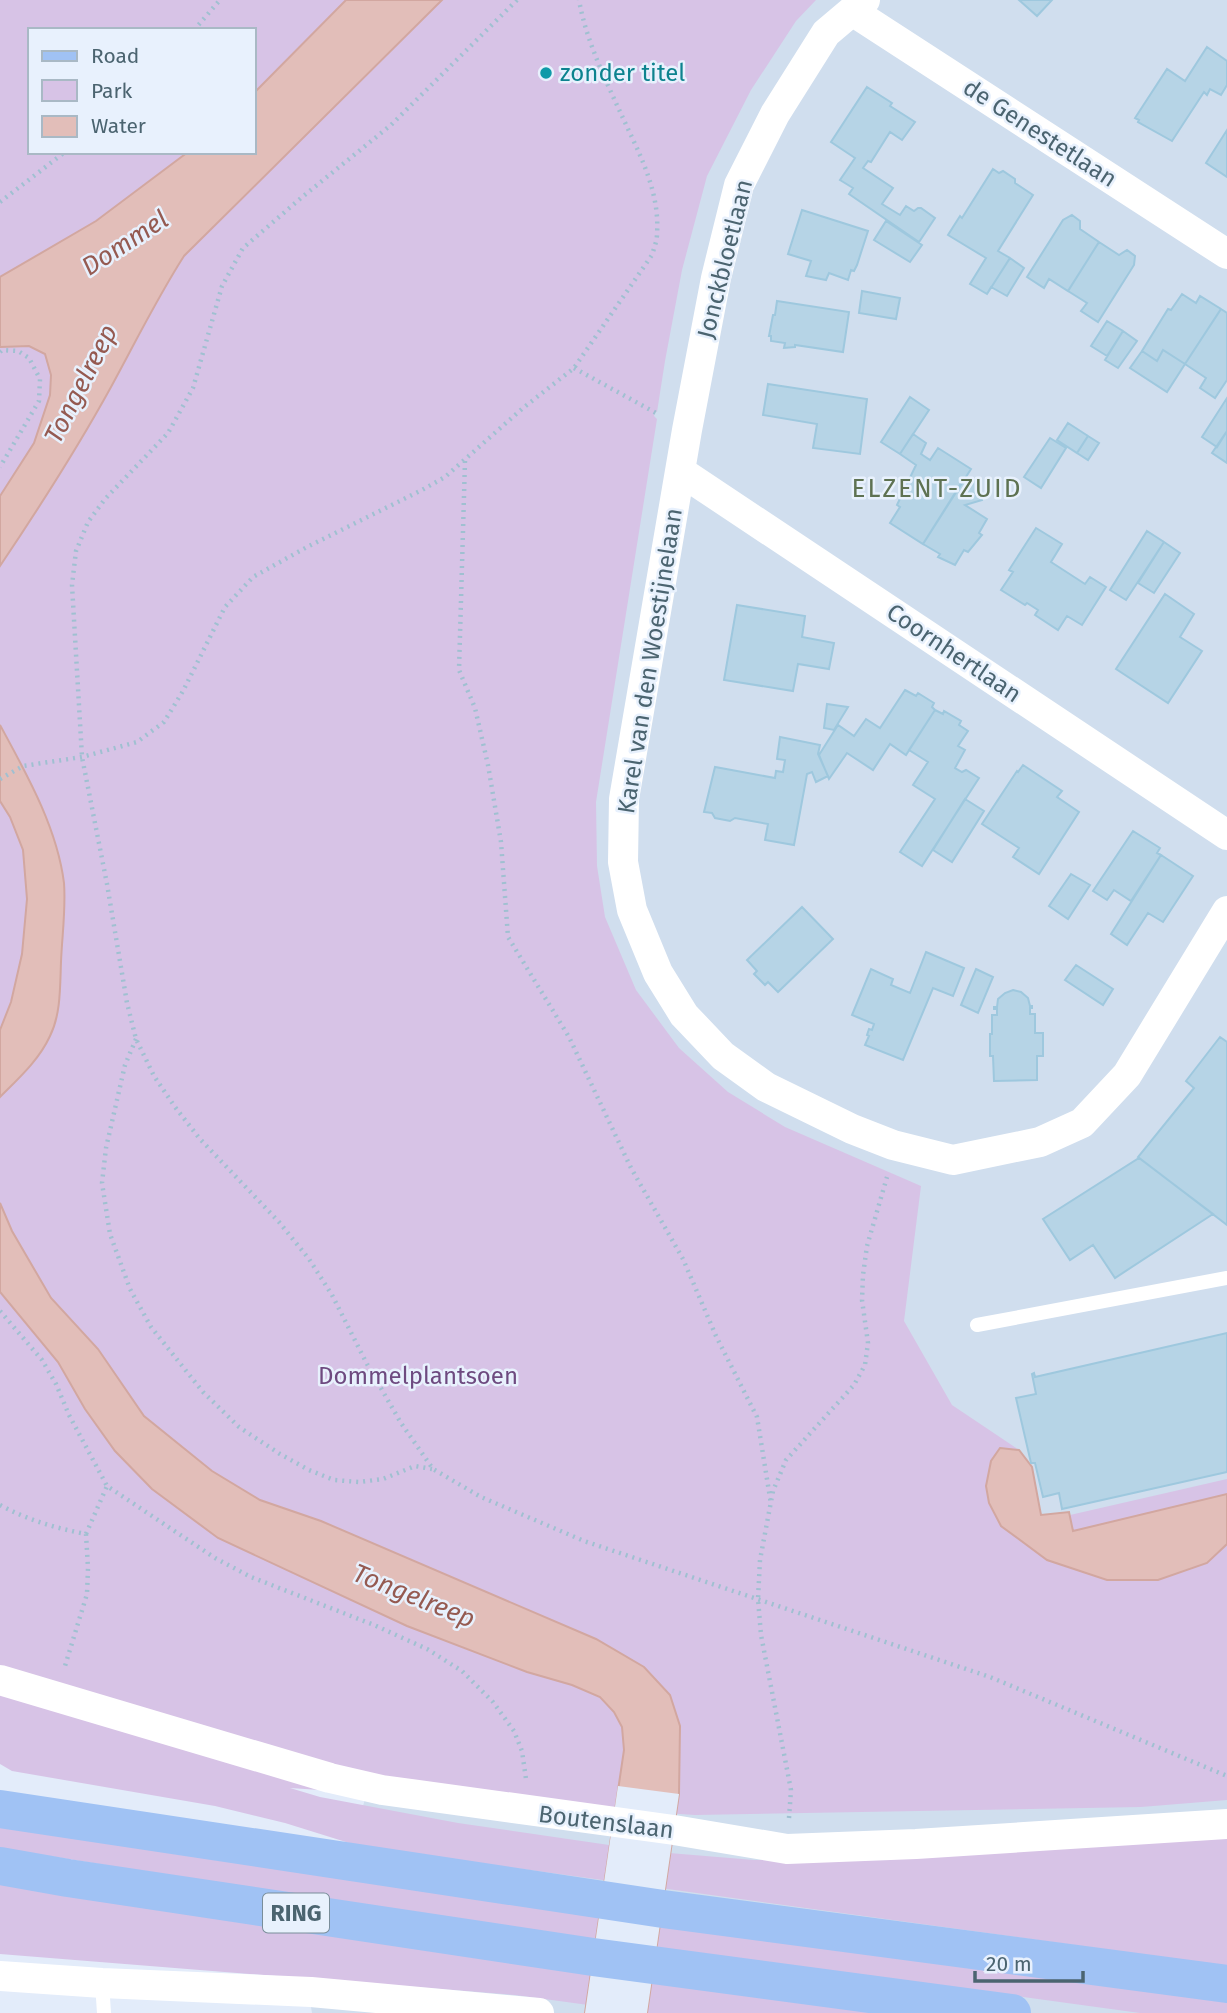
<svg xmlns="http://www.w3.org/2000/svg" width="1227" height="2013" viewBox="0 0 1227 2013" font-family="'Fira Sans',sans-serif">
<rect width="100%" height="100%" fill="#e3ecfa"/>
<path fill="#d0deee" fill-rule="evenodd" d="M0,0H1227V2013H312L310,2001L381,1740L0,1628ZM30,30H254V152H30Z"/>
<path fill="#d7c3e6" fill-rule="evenodd" d="M0,0H816L796,21L751,90L707,176L682,270L665,361L657,412L655,411L654,416L657,419L596,802L597,866L605,917L636,990L679,1048L728,1092L785,1127L921,1186L904,1321L952,1405L1019,1450L1000,1448L1047,1560L1227,1529V1800L1141,1807L695,1815L290,1788L320,1797L458,1823L657,1852L754,1860L842,1861L1227,1837V1966L362,1847L285,1823L215,1806L12,1771L0,1764ZM30,30H254V152H30Z
M1227,1479V1494L1073,1531L1070,1515Z
M0,1822L1227,1999V2013H1140L376,1909L0,1848Z
M0,1880L893,2013H647L515,1995L0,1954Z"/>
<path fill="#e2beb9" stroke="#d2a7a0" stroke-width="2" d="M346,0H442L184,256C157,298 135,343 111,387C77,449 39,508 0,566V496L34,443L50,395L51,375L45,354L29,346L0,347V277L96,221L188,152H254V93Z
M0,725C26,773 57,827 64,883C66,909 62,936 61,962C60,986 61,1014 50,1036C39,1060 19,1078 0,1097V1030L11,1002L22,954L27,899L23,850L10,817L0,801Z
M0,1203L12,1231L51,1298L98,1349L144,1416L212,1471L260,1500L321,1521L596,1639L644,1667L670,1695L680,1726L679,1794L647,2013H585L624,1750L622,1727L614,1712L600,1697L572,1685L527,1672L407,1626L218,1538L152,1489L115,1451L85,1409L58,1362L0,1292Z
M1000,1448L1019,1450L1032,1467L1041,1515L1069,1512L1073,1531L1227,1494V1544L1207,1563L1158,1580H1107L1047,1560L1001,1526L989,1503L986,1486L991,1461Z"/>
<path fill="#e3ecfa" d="M618,1786L679,1794L647,2013H585Z"/>
<path fill="#b6d4e6" stroke="#9ec8de" stroke-width="2" d="M1019,0H1052L1037,16Z
M1207,47L1227,61V85L1221,95L1210,89L1207,95L1204,92L1172,141L1138,122L1139,120L1135,118L1167,69L1185,81Z
M867,87L892,103L890,106L915,122L902,140L890,132L871,162L868,161L863,168L893,188L882,204L900,215L906,206L914,211L918,208H921L935,218L919,242L849,194L853,188L840,180L855,158L831,142Z
M1227,130V177L1206,163Z
M993,169L999,173L1003,171L1015,179V183L1033,195L998,251L1010,258L987,294L970,284L986,258L948,235L960,216L962,218Z
M802,210L868,231L857,265L854,271L851,270L848,280L829,273L826,280L806,276L811,261L788,254Z
M1072,215L1080,221V229L1099,242L1068,291L1049,279L1044,288L1027,277L1063,220Z
M886,221L922,245L910,262L874,240Z
M1099,242L1119,255L1127,250L1135,256L1134,265L1098,322L1081,311L1087,303L1068,291Z
M1010,258L1024,268L1007,296L991,287L987,294Z
M862,291L900,298L896,319L859,313Z
M1182,294L1196,303L1200,296L1221,309L1185,364L1163,350L1157,361L1142,351L1168,309L1171,310Z
M777,301L849,312L843,352L795,345V347L784,348L785,343L771,341V336H769L773,315H775Z
M1221,309L1227,313V380L1215,398L1200,388L1206,378L1185,364Z
M1107,321L1123,331L1107,356L1091,346Z
M1123,331L1137,341L1118,368L1105,360Z
M1163,350L1185,364L1167,392L1130,368L1142,351L1157,361Z
M768,384L867,399L860,454L813,448L817,424L763,415Z
M910,397L929,410L900,454L881,442Z
M1227,398V431L1217,447L1202,437Z
M1068,423L1088,436L1077,453L1057,440Z
M1227,431V463L1212,453Z
M913,434L926,443L921,454L930,460L938,448L971,469L923,544L890,523L900,507L897,505L916,465L900,454Z
M1088,436L1099,443L1088,460L1077,453Z
M1050,438L1066,448L1041,488L1024,477Z
M979,481L982,500L965,505L987,519L979,533L982,535L968,552L964,550L955,565L938,557L940,554L923,544L962,482Z
M1036,528L1062,544L1051,562L1085,584L1090,577L1106,587L1082,625L1067,616L1058,630L1035,615L1038,610L1027,603L1025,605L1001,590L1013,572L1009,570Z
M1147,531L1164,542L1126,600L1110,590Z
M1164,542L1180,553L1154,593L1138,583Z
M1165,594L1194,614L1180,637L1202,651L1168,703L1116,669Z
M737,605L805,616L802,637L834,643L829,669L798,664L793,691L724,680Z
M905,690L916,696L918,693L934,703L932,707L935,710L906,755L890,744L873,770L847,753L829,779L819,755L838,725L854,736L866,719L880,728Z
M827,704L848,707L834,730L824,728Z
M935,710L943,714L944,711L961,721L959,725L968,731L958,746L965,750L955,768L962,772L966,770L979,778L922,866L900,852L935,799L913,785L928,762L909,750Z
M780,737L820,745L818,754L828,776L816,782L812,772L807,774L794,845L765,840L768,824L735,818L730,821L715,818L712,813L704,812L715,767L775,778L776,771L783,772L785,760L777,759Z
M1023,765L1062,791L1057,797L1079,812L1039,874L1013,857L1019,848L982,824L1017,771L1018,772Z
M965,799L984,811L952,862L933,850Z
M1133,831L1160,848L1157,853L1161,855L1131,901L1114,890L1107,900L1093,891Z
M1161,855L1193,876L1163,922L1148,913L1127,945L1111,934Z
M1071,874L1090,885L1068,919L1049,906Z
M802,907L833,939L778,992L768,982L765,985L754,974L757,971L747,960Z
M926,952L964,968L953,996L933,988L903,1060L865,1045L869,1036L867,1035L869,1029L872,1030L874,1024L852,1015L871,969L893,979L891,985L910,993Z
M1076,965L1113,989L1103,1005L1065,980Z
M976,969L993,977L978,1013L961,1005Z
M1013,990L1021,992L1028,998L1030,1006H1032V1008H1030V1014H1035V1033H1043V1056H1037V1080L994,1081L993,1056H990V1034H992V1015H997V1009H994V1007H997L998,999L1005,993Z
M1220,1037L1227,1042V1225L1138,1157L1194,1088L1186,1081Z
M1139,1158L1213,1214L1115,1278L1093,1245L1070,1260L1043,1219Z
M1227,1333V1472L1062,1509L1059,1493L1043,1497L1035,1463H1031L1016,1398L1036,1394L1032,1374L1034,1373L1035,1377Z"/>
<g fill="none" stroke-linecap="round" stroke-linejoin="round">
<path stroke="#a0c0d1" stroke-width="4.5" stroke-dasharray="2 5" stroke-linecap="butt" d="M517,0L391,125L301,198L243,248L222,286L193,388L168,433L105,499L88,522L76,551L72,585L82,757L107,884L127,1003L136,1039L154,1076L175,1107L200,1139L279,1222L309,1259L332,1295L367,1364L401,1423L433,1469L481,1497L584,1541L990,1677L1227,1776
M194,30L220,0
M0,202L65,152
M0,352L2,350L18,351L29,358L40,379L39,401L0,467
M574,368L656,413
M465,461L459,670L475,708L488,765L501,842L508,937L569,1037L631,1168L683,1259L716,1336L757,1417L771,1504
M0,779L23,766L82,757L137,742L164,722L183,691L225,607L253,577L307,547L422,490L445,477L523,408L574,368L652,255C654,248 657,241 657,234C660,191 639,153 622,116C605,79 586,40 579,0
M136,1039L125,1065L106,1148L102,1183L110,1234L130,1289L151,1327L203,1392L239,1427L280,1454L309,1470L334,1480L359,1482L383,1479L415,1466L432,1469
M0,1311L42,1360L56,1384L69,1415L107,1486L215,1558L251,1577L374,1625L427,1649L462,1671L493,1702L514,1731L522,1751L526,1779
M0,1505C28,1520 55,1528 86,1534L88,1568L87,1594L65,1666
M86,1534L107,1486
M789,1818L791,1790L761,1635L758,1599L760,1560L773,1491L786,1460L854,1385L865,1365L868,1343L862,1300L863,1275L867,1246L887,1177"/>
<path stroke="#fff" stroke-width="14" d="M977,1325L1227,1278
M102,1983L104,2013"/>
<path stroke="#fff" stroke-width="30" d="M865,0L826,33L775,114L739,185L716,278L687,430L624,799L623,862L632,910L658,973L684,1015L723,1056L766,1087L852,1129L893,1145L953,1160L1040,1142L1082,1123L1127,1075L1227,911
M852,11L1227,254
M680,471L1227,835
M0,1680L330,1778L382,1790L674,1830L787,1849L916,1844L1227,1824
M0,1976L102,1983L311,1992L539,2013"/>
<path stroke="#a0c2f4" stroke-width="38" d="M0,1809L663,1909L1227,1984
M0,1866L68,1878L593,1957L1012,2013"/>
</g>
<circle fill="#0f9aa8" stroke="#e8f1fd" stroke-width="2.5" cx="546" cy="73" r="7"/>
<g text-anchor="middle" dominant-baseline="central" stroke-width="5" stroke-linejoin="round" paint-order="stroke">
<rect fill="#e8f1fd" stroke="#7a8e9a" stroke-width="2" x="263" y="1893.5" width="66" height="39" rx="5"/>
<g font-size="23" font-weight="bold" fill="#4b6470">
<text x="296" y="1913">RING</text>
</g>
<g font-size="24" fill="#0d838f" stroke="#e8f1fd" text-anchor="start">
<text x="560" y="73">zonder titel</text>
</g>
<g font-size="24" fill="#4b6470" stroke="#e8f1fd">
<text transform="translate(1040 133) rotate(33)">de Genestetlaan</text>
<text transform="translate(725 259) rotate(-76)">Jonckbloetlaan</text>
<text transform="translate(954 653) rotate(34)">Coornhertlaan</text>
<text transform="translate(650 661) rotate(-81)">Karel van den Woestijnelaan</text>
<text transform="translate(606 1822) rotate(7)">Boutenslaan</text>
</g>
<g font-size="24" fill="#6e4a80" stroke="#e8f1fd">
<text x="418" y="1376">Dommelplantsoen</text>
</g>
<g font-size="26" font-style="italic" fill="#955a51" stroke="#e8f1fd">
<text transform="translate(125 243) rotate(-33)">Dommel</text>
<text transform="translate(81 384) rotate(-63)">Tongelreep</text>
<text transform="translate(414 1596) rotate(22)">Tongelreep</text>
</g>
<g font-size="26" letter-spacing="2" fill="#5e7252" stroke="#e8f1fd">
<text x="937" y="488">ELZENT-ZUID</text>
</g>
</g>
<rect x="28" y="28" width="228" height="126" fill="#e8f1fd" stroke="#a9b9c5" stroke-width="2"/>
<rect x="42" y="51" width="35" height="10" fill="#a0c2f4" stroke="#a9b9c5" stroke-width="2"/>
<text x="91" y="63" font-size="21" fill="#4b6470">Road</text>
<rect x="42" y="80" width="35" height="21" fill="#d7c3e6" stroke="#a9b9c5" stroke-width="2"/>
<text x="91" y="98" font-size="21" fill="#4b6470">Park</text>
<rect x="42" y="116" width="35" height="21" fill="#e2beb9" stroke="#a9b9c5" stroke-width="2"/>
<text x="91" y="133" font-size="21" fill="#4b6470">Water</text>
<path d="M975 1971v10h108v-10" fill="none" stroke="#4b6470" stroke-width="3.5"/>
<text x="986" y="1971" font-size="21" fill="#4b6470" stroke="#e8f1fd" stroke-width="5" paint-order="stroke">20 m</text>
</svg>
